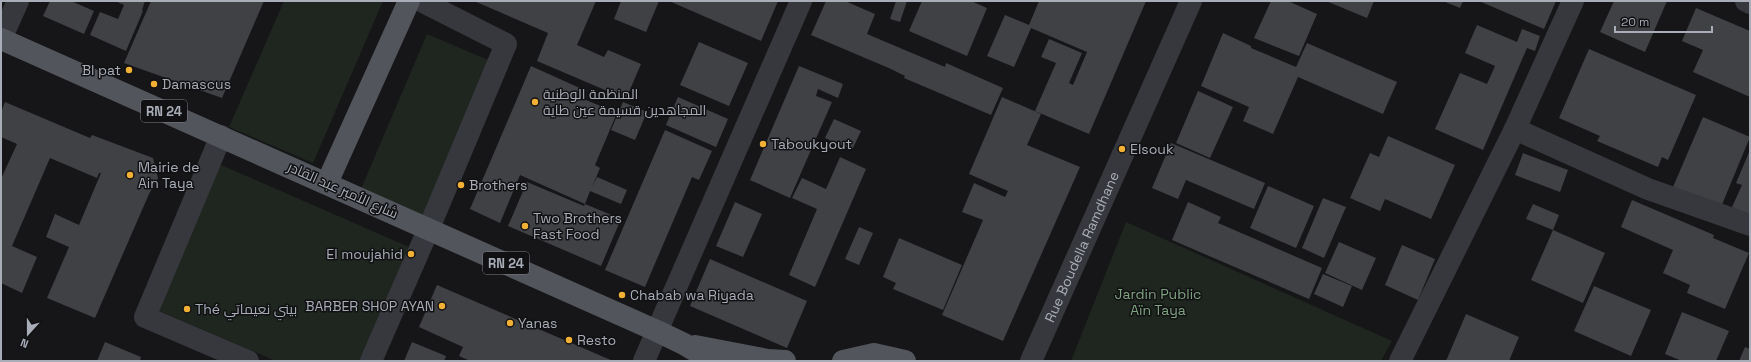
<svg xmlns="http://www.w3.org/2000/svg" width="1751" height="362" viewBox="0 0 1751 362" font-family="'Space Grotesk',Cairo,sans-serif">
<rect width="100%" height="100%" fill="#161618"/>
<path fill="#1e261f" d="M284,1H383L313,163L229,127Z
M427,34L493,62L426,217L361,189Z
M219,164L409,247L360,361H276L157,310Z
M1126,222L1392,341L1381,361H1071Z"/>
<path fill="#404145" d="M50,1H71L94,11L84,34L43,16Z
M115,1H145L142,10L143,11L126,51L90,35L100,12L118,19L124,5Z
M151,1H264L222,98L124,63Z
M474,1H596L577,45L604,57L608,50L641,64L626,99L537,61L548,33Z
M621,1H659L646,32L614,19Z
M669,1H778L761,41Z
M826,1H845L875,14L867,34L945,67L946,63L1003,88L991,115L904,78L905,76L891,69L811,35Z
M896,1H907L900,22L890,19Z
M922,1H971L987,8L967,56L909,31Z
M1039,1H1146L1089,134L1035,111L1056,63L1041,57L1049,39L1082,53L1069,83L1073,85L1087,52L1031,28L1014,67L987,56L1005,15L1029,25Z
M1271,1H1288L1317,14L1299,56L1254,38Z
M1326,1H1374L1367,18Z
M1443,1H1463L1460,8Z
M1479,1H1556L1544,29Z
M1614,1H1667L1645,52L1600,32Z
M1696,8L1750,31V97L1693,72L1703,50L1682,41Z
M1477,25L1517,42L1522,29L1540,36L1535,51L1527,48L1483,150L1435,129L1460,73L1487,84L1495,66L1465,53Z
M1223,33L1251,46V48L1296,67L1307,43L1397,82L1383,114L1298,77L1273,134L1243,121L1249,107L1201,86Z
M699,42L748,63L729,106L680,85Z
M1589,49L1696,95L1668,160L1662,157L1658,167L1597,141L1600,136L1559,118Z
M531,66L582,89L579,97L617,113L595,165L600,168L592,187L597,177L627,190L621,204L590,191L585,204L520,175L500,223L470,209Z
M799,66L843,84L838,98L818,89L816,96L832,102L790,198L750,180Z
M1198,91L1233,107L1210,158L1176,143Z
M678,97L728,119L716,147L666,125Z
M1002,97L1041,114L1027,145L1080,167L1003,341L942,315L983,220L962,212L974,183L1005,197L1008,191L969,174Z
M5,102L90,138L92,135L153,158L158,178L149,194L95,318L47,298L69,247L46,237L55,214L79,225L101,173H99L97,178L50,158L12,246L37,257L22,293L1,283V179L17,144L1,137V112Z
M623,102L647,112L635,140L611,130Z
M1703,117L1750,137L1721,207L1673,187Z
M834,119L861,131L852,150L825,138Z
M665,130L712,151L699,180L692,177L645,287L605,270Z
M1388,136L1455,165L1431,219L1385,199L1380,211L1350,198L1370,153L1379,157Z
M1171,143L1265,183L1254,209L1186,180L1178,199L1152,188Z
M1750,150V215L1732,207L1742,185L1736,183Z
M1523,153L1568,170L1560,192L1515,175Z
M840,157L866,169L815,287L789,275L817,209L792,198L802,178L826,189Z
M527,182L584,206L585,204L621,219L601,266L508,226Z
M1268,186L1314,206L1296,248L1250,228Z
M1323,198L1346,207L1324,258L1302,248Z
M1632,200L1714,235L1713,238L1749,253L1725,309L1687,293L1690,285L1663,273L1673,250L1621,227Z
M735,202L762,214L743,257L716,246Z
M1188,202L1221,217L1218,223L1322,268L1309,299L1172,240Z
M1533,204L1559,215L1553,230L1526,219Z
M859,227L873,233L859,265L845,259Z
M1553,230L1605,253L1583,303L1531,280Z
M899,238L962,265L943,310L893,289L896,283L883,277Z
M1339,242L1376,258L1362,290L1325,273Z
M1402,245L1435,259L1418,300L1385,285Z
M710,259L807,301L787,348L690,306Z
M1323,274L1352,286L1343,307L1314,294Z
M437,285L613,361H470L459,356L463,347L419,327Z
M1594,286L1651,310L1631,356L1574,331Z
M1682,312L1729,331L1716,361H1682L1665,354Z
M1466,314L1519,337L1509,361H1446Z
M105,342L141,357L140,361H97Z
M412,342L446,356L444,361H404Z
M1745,347L1750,349V361H1739Z"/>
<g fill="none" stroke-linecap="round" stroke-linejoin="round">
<g stroke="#37383d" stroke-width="22">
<path d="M1746,1L1750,3"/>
<path d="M1,39L18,1"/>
<path d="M1515,129L1648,189L1750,225"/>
<path d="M221,136L145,317L248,361"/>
<path d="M371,361L429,228L506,44L421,1"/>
<path d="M644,361L801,1"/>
<path id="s1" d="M1031,361L1191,1"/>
<path d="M1400,361L1515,129L1573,1"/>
</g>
<path stroke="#53555c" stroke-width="22" d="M1,39L657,331L684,344L712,361
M327,183L409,1
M695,346L768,360L785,361
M843,361L874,354L905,361"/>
</g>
<g fill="#f2b134" stroke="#111113" stroke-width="1.5">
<circle cx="129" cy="70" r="4"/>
<circle cx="154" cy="84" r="4"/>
<circle cx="535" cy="102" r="4"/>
<circle cx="763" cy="144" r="4"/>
<circle cx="1122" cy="149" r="4"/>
<circle cx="130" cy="175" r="4"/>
<circle cx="461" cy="185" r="4"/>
<circle cx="525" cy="226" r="4"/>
<circle cx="411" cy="254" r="4"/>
<circle cx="622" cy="295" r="4"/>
<circle cx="442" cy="306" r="4"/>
<circle cx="187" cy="309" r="4"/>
<circle cx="510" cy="323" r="4"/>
<circle cx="569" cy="340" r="4"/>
</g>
<g text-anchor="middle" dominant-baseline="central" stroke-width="3" stroke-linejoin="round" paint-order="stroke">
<g fill="#111113" stroke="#7b7e86" stroke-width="1">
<rect x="141" y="100" width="46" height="22" rx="3"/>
<rect x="483" y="252" width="46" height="22" rx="3"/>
</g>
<g font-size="13" font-weight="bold" fill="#a8adb8">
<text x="164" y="111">RN 24</text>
<text x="506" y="263">RN 24</text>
</g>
<g font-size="14" fill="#a8adb8" stroke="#111113" text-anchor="start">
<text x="121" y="70" text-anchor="end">Bl pat</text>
<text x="162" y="84">Damascus</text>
<text x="543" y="94">المنظمة الوطنية<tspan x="543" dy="16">المجاهدين قسيمة عين طاية</tspan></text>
<text x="771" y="144">Taboukyout</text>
<text x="1130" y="149">Elsouk</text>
<text x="138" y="167">Mairie de<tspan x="138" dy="16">Ain Taya</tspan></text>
<text x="469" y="185">Brothers</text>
<text x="533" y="218">Two Brothers<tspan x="533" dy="16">Fast Food</tspan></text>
<text x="403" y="254" text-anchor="end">El moujahid</text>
<text x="630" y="295">Chabab wa Riyada</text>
<text x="434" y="306" text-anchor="end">BARBER SHOP AYAN</text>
<text x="195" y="309">Thé بيني نعيماتي</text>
<text x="518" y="323">Yanas</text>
<text x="577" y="340">Resto</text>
</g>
<g font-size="14" fill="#a8adb8" stroke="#111113">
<text transform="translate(343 190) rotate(24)">شارع الأمير عبد القادر</text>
<text stroke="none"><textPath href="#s1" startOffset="125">Rue Boudella Ramdhane</textPath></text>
</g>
<g font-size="14" fill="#7fa381" stroke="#111113">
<text x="1158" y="294">Jardin Public<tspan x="1158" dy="16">Aïn Taya</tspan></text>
</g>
</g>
<rect width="1751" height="362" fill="none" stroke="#a8adb8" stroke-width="4"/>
<g transform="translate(28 334) rotate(201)" stroke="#111113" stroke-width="3" paint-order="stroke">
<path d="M0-3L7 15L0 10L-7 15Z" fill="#a8adb8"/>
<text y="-6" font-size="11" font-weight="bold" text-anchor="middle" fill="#a8adb8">N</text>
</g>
<path d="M1615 26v6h97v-6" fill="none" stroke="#a8adb8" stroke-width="2"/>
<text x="1621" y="26" font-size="12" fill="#a8adb8" stroke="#111113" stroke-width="3" paint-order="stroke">20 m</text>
</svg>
